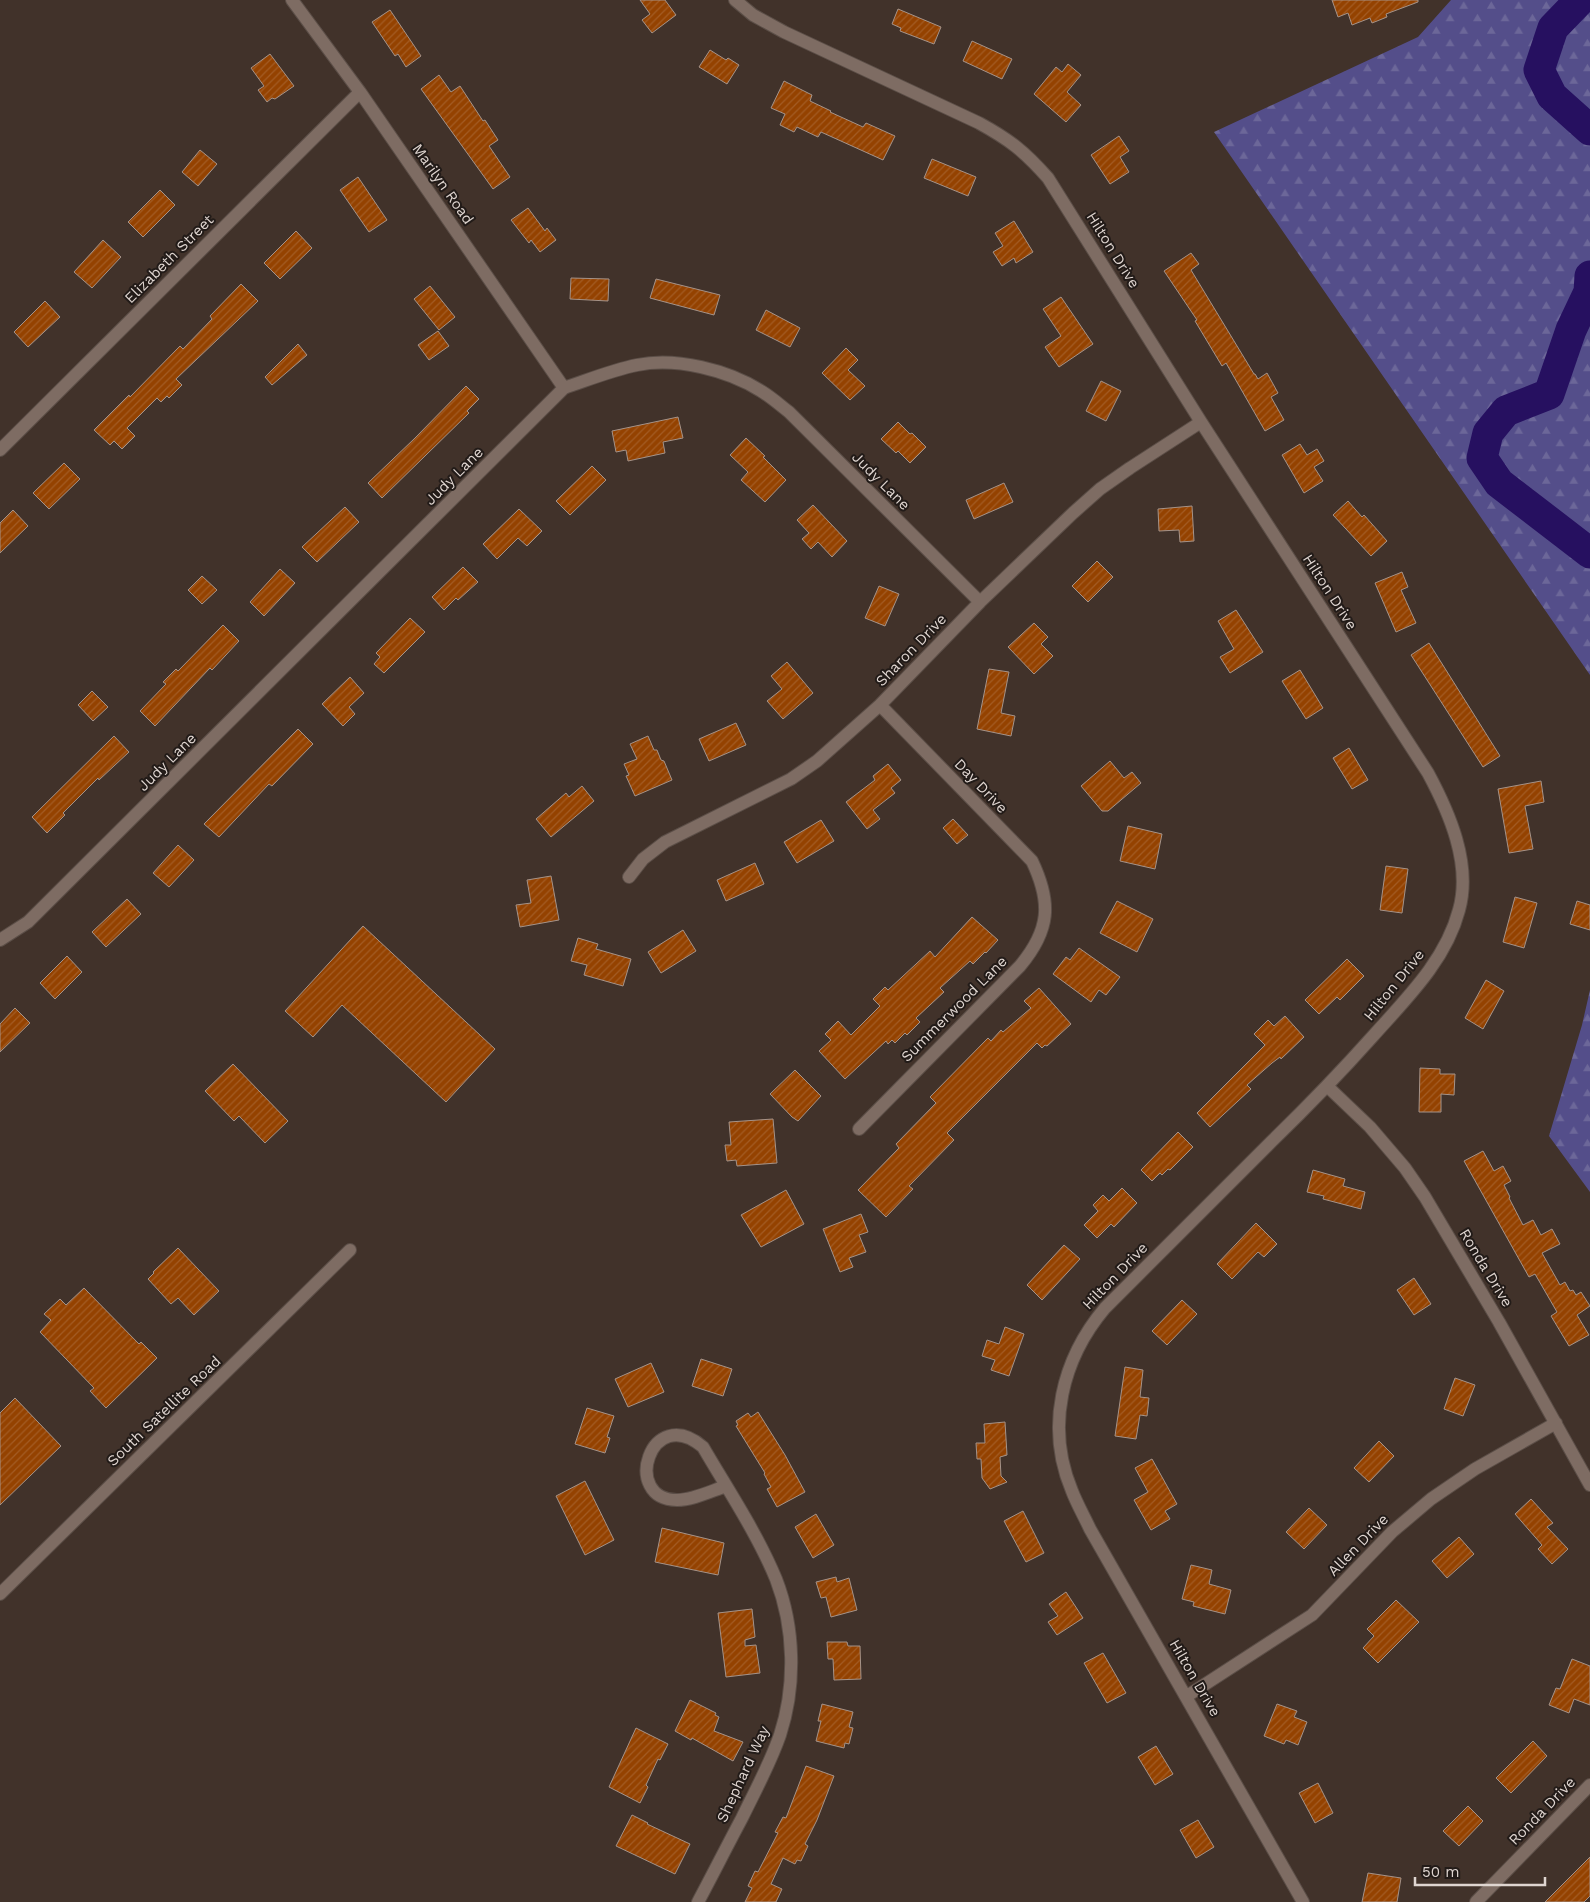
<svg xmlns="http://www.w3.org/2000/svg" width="1590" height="1902" viewBox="0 0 1590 1902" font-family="'Work Sans',sans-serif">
<defs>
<pattern id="forest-firs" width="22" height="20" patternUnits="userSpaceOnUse" patternTransform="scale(1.25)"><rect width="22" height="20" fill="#544e8a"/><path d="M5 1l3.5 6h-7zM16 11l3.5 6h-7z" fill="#6c6799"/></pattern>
<pattern id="building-hatch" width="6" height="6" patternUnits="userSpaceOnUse" patternTransform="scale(1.25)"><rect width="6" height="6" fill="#944200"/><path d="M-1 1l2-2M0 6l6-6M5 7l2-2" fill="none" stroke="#a35c24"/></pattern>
</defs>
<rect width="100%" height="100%" fill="#41322a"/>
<path fill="url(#forest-firs)" d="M1451,0H1590V675L1214,132L1418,37Z
M1590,990V1192L1549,1136L1582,1025Z"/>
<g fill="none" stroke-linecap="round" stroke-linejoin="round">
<path stroke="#261060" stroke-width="31" d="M1580,0L1553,28L1539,70L1552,96L1590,130
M1590,276L1589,292L1571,330L1549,394L1506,411L1488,433L1482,458L1499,483L1590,553"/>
</g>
<path fill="url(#building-hatch)" stroke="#a59389" d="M640,0H665L676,15L652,33L642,20L650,14Z
M1332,0H1418V2L1386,14L1387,17L1372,23L1370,18L1352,25L1348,13L1338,17Z
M898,9L941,27L934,44L900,31L901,28L892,24Z
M390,10L421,56L406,67L398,54L395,56L372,22Z
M972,41L1012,59L1002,79L963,61Z
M710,50L726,60L728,58L739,65L727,84L699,67Z
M270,54L294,86L275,99L272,98L267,102L258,90L264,86L251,68Z
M1068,64L1081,75L1067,92L1081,105L1066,122L1034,94L1056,67L1062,72Z
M439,75L451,92L460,86L483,121L485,120L498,140L489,146L510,177L493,189L421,89Z
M784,81L812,95L810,101L831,111L830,112L863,127L866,123L895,136L883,160L821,132L818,137L797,127L794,132L780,125L785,114L771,108Z
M1119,136L1129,151L1120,157L1129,172L1110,184L1091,155Z
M200,150L217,164L198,186L182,172Z
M932,159L976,177L968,196L924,178Z
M358,177L387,220L369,232L340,190Z
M160,190L175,205L143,237L128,222Z
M528,208L545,231L547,228L556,240L540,252L531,240L529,243L511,220Z
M1014,221L1033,252L1016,263L1014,258L1002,266L993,252L1003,246L995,233Z
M296,231L312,248L280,279L264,263Z
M103,240L121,257L92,288L74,272Z
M1191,253L1199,264L1191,270L1254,374H1255L1258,379L1267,373L1278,393L1271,397L1284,420L1265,431L1226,363L1222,366L1195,321L1197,320L1164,271Z
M571,278L609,279L608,301L570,299Z
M656,279L720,295L714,315L650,298Z
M241,284L258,301L176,379L182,385L169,398L167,396L161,402L157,398L127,428L135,436L122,449L114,441L110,445L94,430L129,395L130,397L180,346L183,349L212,319L210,316Z
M430,286L455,317L439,330L414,299Z
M1061,297L1093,344L1059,367L1045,347L1061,336L1043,309Z
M45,301L60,317L28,347L14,332Z
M766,310L800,328L790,347L756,330Z
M438,331L449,346L429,360L418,345Z
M298,344L307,355L272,385L265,377Z
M846,348L858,360L848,370L865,386L850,400L822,373Z
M1101,381L1121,391L1106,421L1086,411Z
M466,386L479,399L467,411L469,413L382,498L368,483L415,438Z
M678,417L683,438L663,442L665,453L628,461L626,450L616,452L612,431Z
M898,422L910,434L912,433L926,447L910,463L898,451L896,453L881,439Z
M746,438L765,456L763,457L786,480L765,502L741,480L748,472L730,455Z
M1300,444L1307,455L1317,449L1324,461L1314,467L1323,481L1304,493L1282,455Z
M64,463L80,479L49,509L33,493Z
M592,466L606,480L570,515L556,501Z
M1004,483L1013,502L974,519L966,500Z
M1348,501L1362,517L1364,515L1387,541L1371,556L1333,515Z
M813,505L847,541L832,557L818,542L811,549L802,539L809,533L797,520Z
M1192,506L1194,541L1180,542L1179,530L1159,531L1158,509Z
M345,507L359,522L317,562L302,547Z
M519,509L542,531L527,546L518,538L497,559L483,544Z
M13,510L28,526L0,553V523Z
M1097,561L1113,577L1088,602L1072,586Z
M463,567L478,582L458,600L456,598L444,610L432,597Z
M280,569L295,583L264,616L250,602Z
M1402,572L1408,587L1401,590L1416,623L1396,632L1375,583Z
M202,576L217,590L202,604L188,590Z
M879,586L899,594L885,626L865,618Z
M1236,610L1263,652L1230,673L1220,657L1234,649L1218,621Z
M410,618L425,632L384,673L374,664L380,657L376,653Z
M1034,623L1048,637L1041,644L1053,656L1034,674L1008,647Z
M223,625L239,641L212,670L210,668L155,726L140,711L166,684L163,682L176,669L178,671Z
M1429,643L1500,756L1483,767L1411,655Z
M787,662L813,693L783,719L767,701L782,689L771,676Z
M989,669L1009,672L1001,713L1015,716L1011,736L977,729Z
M1300,670L1323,708L1306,719L1282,681Z
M350,677L364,693L349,707L355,714L343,726L322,704Z
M92,691L108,707L93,721L78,705Z
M736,723L746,745L709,761L699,739Z
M298,729L313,744L272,786L269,784L219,837L204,824Z
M114,736L129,752L99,780L98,778L63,813L65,815L47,833L32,817Z
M648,736L654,750H657L661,760L664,761L672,780L635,796L626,776L629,775L624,764L637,759L630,744Z
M1349,748L1368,780L1352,789L1333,758Z
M1110,761L1124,778L1132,772L1141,783L1108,811H1102L1081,786Z
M888,764L901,780L891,788L895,793L873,810L880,819L867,829L846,802L875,780L873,776Z
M1541,781L1544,802L1525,806L1533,849L1509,853L1498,789Z
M582,786L594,801L551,837L536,819L566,793L569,797Z
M953,819L968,835L957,844L943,828Z
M821,820L834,841L797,863L784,842Z
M1128,826L1162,834L1155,869L1120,861Z
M178,845L194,860L169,887L153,873Z
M755,863L764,884L726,901L717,880Z
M1386,866L1408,869L1402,913L1380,910Z
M551,876L559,920L520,927L516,905L531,903L527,880Z
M1515,897L1537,903L1524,948L1503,942Z
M127,899L141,914L106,947L92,932Z
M1117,901L1153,919L1137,952L1100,933Z
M1577,901L1590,905V930L1570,924Z
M972,917L998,940L986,953L985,952L973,964L970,961L940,988L944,992L916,1018L920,1022L907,1035L905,1033L895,1043L892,1040L888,1044L886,1041L845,1079L819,1051L831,1040L825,1034L838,1021L851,1035L880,1006L873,999L885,987L888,990L930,951L935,957Z
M363,926L495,1049L446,1102L342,1005L313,1037L285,1011Z
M683,930L696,951L661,973L648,952Z
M578,938L598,944L596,949L631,959L623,986L584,975L587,965L571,961Z
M1079,948L1120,977L1106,995L1099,990L1091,1002L1053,974L1066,957L1070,960Z
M67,956L82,972L55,999L40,983Z
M1347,959L1364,976L1340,1000L1337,997L1319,1014L1305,1000Z
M1486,980L1504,991L1483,1029L1465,1018Z
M1039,988L1071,1024L1047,1046L1045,1045L1042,1048L1037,1043L947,1133L954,1140L909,1186L913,1189L886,1217L858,1190L899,1148L896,1144L936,1103L930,1097L988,1038L991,1041L1001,1030L1003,1032L1031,1008L1024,1001Z
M15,1008L30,1023L0,1052V1024Z
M1285,1016L1304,1037L1281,1059L1280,1057L1272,1063L1247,1085L1251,1089L1210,1127L1197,1113L1265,1045L1254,1034L1268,1020L1274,1026Z
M233,1064L288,1121L265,1143L239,1116L234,1121L205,1091Z
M1420,1068L1440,1069V1074H1455L1454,1095L1441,1094V1112H1419Z
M795,1070L821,1096L798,1121L792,1117L770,1094Z
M773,1119L777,1163L737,1166L736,1160L727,1161L725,1145H731L729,1122Z
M1178,1132L1193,1147L1170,1170L1168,1169L1162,1175L1160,1173L1152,1181L1141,1170Z
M1483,1151L1494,1171L1503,1166L1511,1181L1504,1185L1510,1197L1509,1198L1523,1225L1533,1220L1541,1235L1552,1229L1560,1244L1542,1253L1560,1285L1565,1282L1570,1291L1573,1290L1576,1295L1581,1292L1590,1306L1577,1315L1589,1335L1569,1346L1551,1316L1557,1312L1535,1274L1529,1277L1464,1161Z
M1313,1170L1345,1179L1343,1186L1365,1192L1361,1209L1323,1199L1324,1196L1307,1192Z
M1122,1188L1137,1203L1114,1227L1111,1224L1097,1238L1084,1225L1098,1211L1093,1205L1103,1195L1109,1201Z
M786,1190L804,1224L761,1247L741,1215Z
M861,1214L868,1232L859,1235L866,1252L849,1258L853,1267L840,1272L823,1229Z
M1256,1223L1277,1244L1264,1257L1258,1252L1232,1279L1217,1264Z
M1064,1245L1080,1259L1042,1300L1027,1285Z
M178,1248L219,1291L194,1315L178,1298L171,1304L148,1279L154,1273L153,1272Z
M1414,1278L1431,1304L1414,1315L1397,1290Z
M84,1288L139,1344L141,1342L157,1358L106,1408L90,1391L94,1388L40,1332L51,1320L44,1314L60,1299L66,1305Z
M1182,1300L1197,1314L1167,1345L1152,1331Z
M1005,1327L1024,1334L1009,1376L991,1370L995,1360L982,1356L987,1340L999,1344Z
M701,1359L732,1369L723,1396L692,1386Z
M651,1363L664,1392L628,1407L615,1379Z
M1125,1367L1143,1370L1140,1397L1149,1398L1147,1416L1140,1415L1136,1439L1115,1436Z
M1455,1378L1475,1385L1463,1416L1444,1409Z
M15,1398L61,1446L0,1505V1413Z
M587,1408L614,1416L607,1437L610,1438L605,1453L575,1444Z
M758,1412L785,1455L805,1492L777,1507L767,1489L771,1487L764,1474L765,1473L736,1426L738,1425L736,1421L748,1413L751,1417Z
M1005,1422L1007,1455L1000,1457L1001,1476L1007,1482L990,1489L982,1478L981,1459H977L976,1443H985L984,1424Z
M1379,1441L1394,1456L1369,1482L1354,1468Z
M1152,1459L1177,1504L1165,1511L1170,1519L1151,1530L1134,1500L1148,1492L1135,1468Z
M585,1481L614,1540L585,1555L556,1496Z
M1531,1499L1553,1523L1547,1527L1568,1549L1552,1564L1538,1549L1542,1545L1515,1514Z
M1309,1508L1327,1525L1304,1549L1286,1532Z
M1023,1511L1044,1553L1026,1562L1004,1521Z
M816,1514L834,1545L813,1558L795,1527Z
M662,1528L724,1543L718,1575L655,1562Z
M1459,1537L1474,1554L1447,1578L1432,1561Z
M1191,1565L1212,1570L1209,1584L1231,1590L1225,1614L1193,1606L1194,1602L1182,1599Z
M836,1577L837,1582L849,1578L857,1610L831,1617L826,1597L821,1598L816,1582Z
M1066,1592L1083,1618L1057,1635L1048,1622L1058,1616L1049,1604Z
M1396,1600L1419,1622L1378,1663L1363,1648L1374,1636L1367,1629Z
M752,1609L755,1637L745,1640V1646L756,1645L760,1673L726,1677L718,1613Z
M827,1642H847L848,1646H860L861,1679L834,1680L833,1659H828Z
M1103,1653L1126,1693L1107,1703L1084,1663Z
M1572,1659L1590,1666V1705L1574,1699L1569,1713L1549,1705L1556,1688L1560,1689Z
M690,1700L716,1713L715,1715L719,1717L714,1731L743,1742L733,1761L692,1738L691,1740L675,1731Z
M822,1704L853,1712L849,1727L853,1728L849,1744L845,1743L844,1748L816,1741L821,1721H818Z
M1277,1704L1297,1711L1294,1717L1307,1722L1298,1745L1286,1740L1284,1744L1264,1736Z
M636,1728L668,1744L660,1760L658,1759L646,1785L648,1787L640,1803L609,1787Z
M1533,1741L1547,1756L1511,1793L1496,1778Z
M1156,1746L1173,1774L1155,1785L1138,1757Z
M806,1766L834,1776L817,1820L805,1844L808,1846L801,1861L797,1860L795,1864L783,1858L771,1884L782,1889L776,1902H745L752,1888L748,1886L755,1871L758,1872L778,1833L775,1832L783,1817L786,1818Z
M1318,1783L1333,1813L1315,1823L1299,1793Z
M1468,1806L1483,1821L1459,1846L1443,1831Z
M632,1815L648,1823L647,1824L690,1844L675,1874L616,1846Z
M1198,1820L1214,1847L1196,1858L1180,1830Z
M1590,1857V1896L1584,1902H1545Z
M1368,1873L1401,1878L1397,1902H1362Z"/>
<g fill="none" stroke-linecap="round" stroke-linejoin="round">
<defs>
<path id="minor" d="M292,0L360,92L564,388
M735,0L753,15L784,32L979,123C1010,140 1024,151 1048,178L1201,422L1428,773C1449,812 1472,864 1459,910C1446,960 1407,998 1373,1036C1340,1073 1306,1108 1271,1142C1215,1198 1160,1253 1105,1308C1062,1359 1045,1427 1072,1491C1077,1504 1084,1516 1090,1529L1303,1902
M0,450L360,92
M629,877L643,859L665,842L791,779L817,761L880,705L980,602L1073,513L1100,489L1130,468L1201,422
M0,940L28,922L564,388C588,380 612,370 637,365C676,357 728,370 761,391C771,397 780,405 789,412L980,602
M1327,1086L1370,1127L1405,1168L1425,1197L1499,1322L1590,1485
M859,1129L1020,966C1050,930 1052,903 1032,861L880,705
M0,1594L350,1250
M1187,1696L1312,1615L1392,1532L1431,1499L1475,1469L1556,1423
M698,1902C713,1874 727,1846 742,1818C755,1791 770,1764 780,1735C796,1686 795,1628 776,1579C757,1533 728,1490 703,1447C650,1402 621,1500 677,1500C693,1500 711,1491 726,1486
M1476,1902L1590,1785"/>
</defs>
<use href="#minor" stroke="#5b4e47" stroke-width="14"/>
<use href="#minor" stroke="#7e6c63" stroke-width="12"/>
</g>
<g text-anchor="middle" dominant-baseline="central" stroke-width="4" stroke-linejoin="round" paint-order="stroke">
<g font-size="15" fill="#dfd5d0" stroke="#221b18">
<text transform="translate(443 184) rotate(55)">Marilyn Road</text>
<text transform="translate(1113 250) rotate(58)">Hilton Drive</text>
<text transform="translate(169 259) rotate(-45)">Elizabeth Street</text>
<text transform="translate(454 476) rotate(-45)">Judy Lane</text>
<text transform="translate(881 481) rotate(45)">Judy Lane</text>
<text transform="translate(1330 592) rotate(57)">Hilton Drive</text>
<text transform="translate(911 650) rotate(-46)">Sharon Drive</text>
<text transform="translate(167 762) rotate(-45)">Judy Lane</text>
<text transform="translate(981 786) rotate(46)">Day Drive</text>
<text transform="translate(1394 985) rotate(-51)">Hilton Drive</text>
<text transform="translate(954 1009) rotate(-45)">Summerwood Lane</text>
<text transform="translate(1486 1268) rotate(59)">Ronda Drive</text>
<text transform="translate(1115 1276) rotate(-46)">Hilton Drive</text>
<text transform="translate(164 1411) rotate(-44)">South Satellite Road</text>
<text transform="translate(1358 1545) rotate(-46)">Allen Drive</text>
<text transform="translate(1195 1678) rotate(60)">Hilton Drive</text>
<text transform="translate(743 1774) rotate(-65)">Shephard Way</text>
<text transform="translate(1542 1811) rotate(-46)">Ronda Drive</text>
</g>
</g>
<path d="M1415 1877v8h130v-8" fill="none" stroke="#dfd5d0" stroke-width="2.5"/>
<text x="1422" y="1877" font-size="15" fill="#dfd5d0" stroke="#221b18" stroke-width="4" paint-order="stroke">50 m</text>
</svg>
